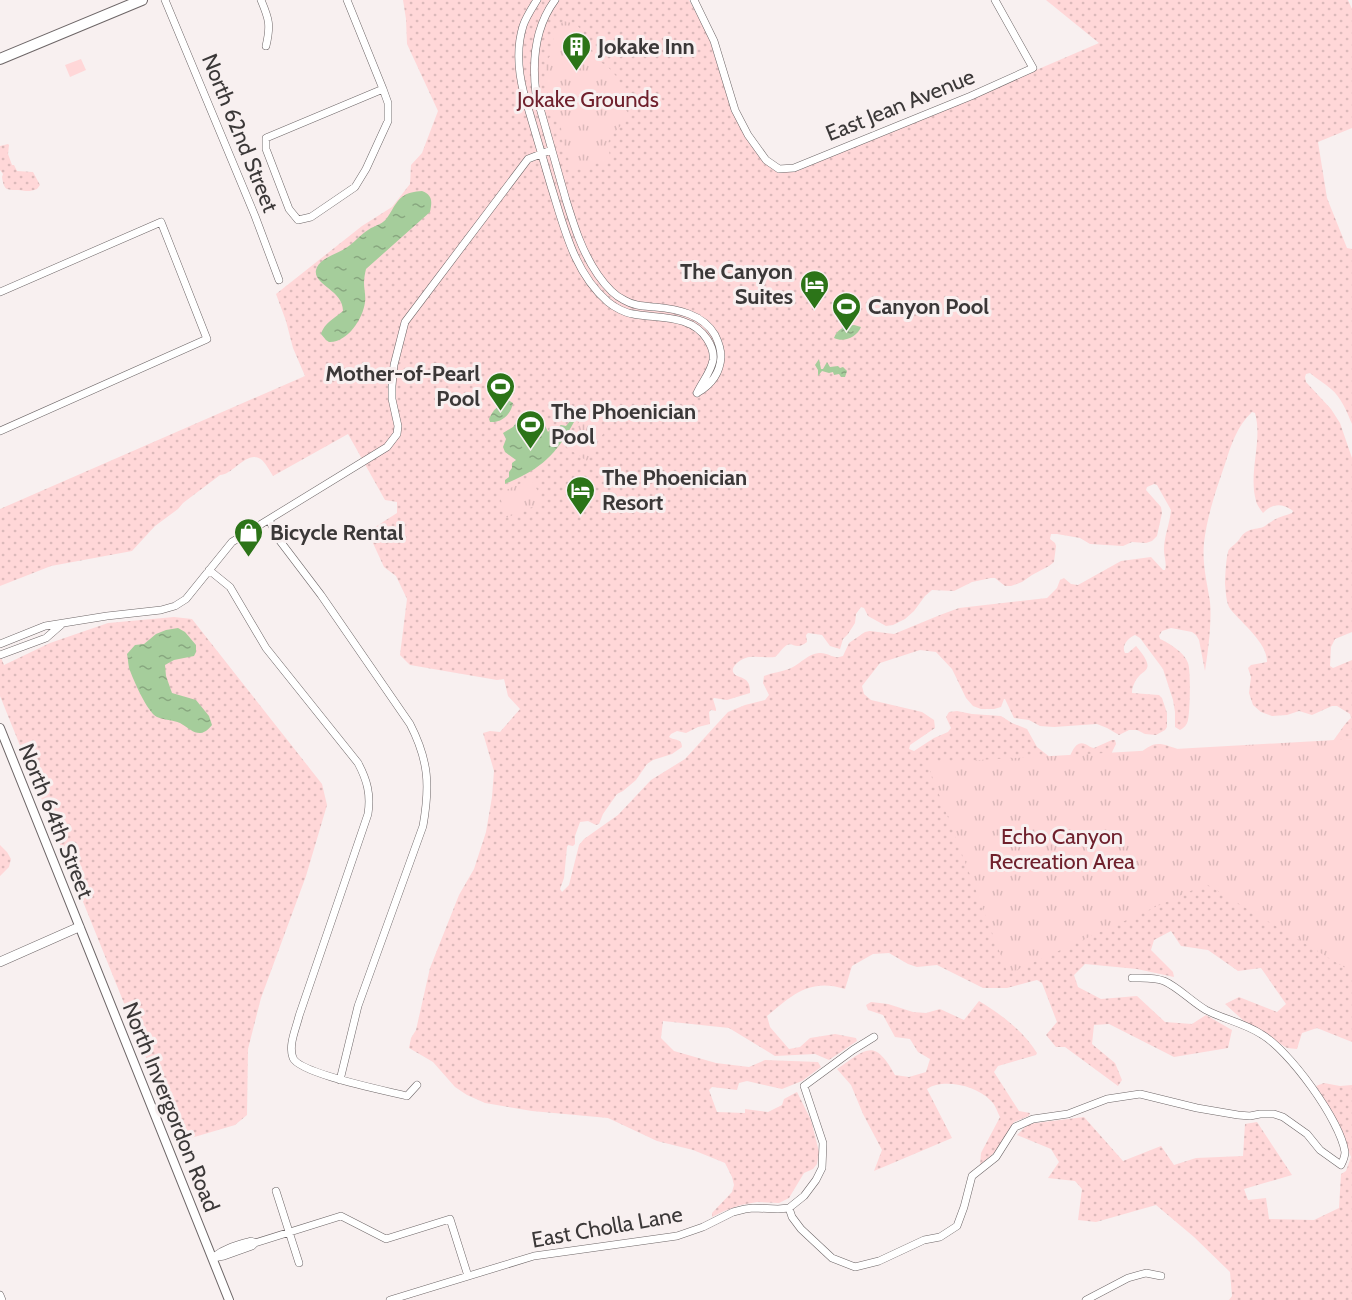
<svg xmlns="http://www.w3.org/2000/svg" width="1352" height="1300" viewBox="0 0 1352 1300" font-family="Cabin,sans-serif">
<defs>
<pattern id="grass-dots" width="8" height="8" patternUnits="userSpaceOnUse" patternTransform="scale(1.5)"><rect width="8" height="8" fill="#ffd7d8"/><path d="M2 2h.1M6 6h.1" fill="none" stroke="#dbb9ba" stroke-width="1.8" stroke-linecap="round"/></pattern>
<pattern id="park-tufts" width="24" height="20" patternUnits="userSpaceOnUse" patternTransform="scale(1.5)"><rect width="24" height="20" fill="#ffd7d8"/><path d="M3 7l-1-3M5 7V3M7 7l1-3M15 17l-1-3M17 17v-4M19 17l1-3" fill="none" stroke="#dbb9ba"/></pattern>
<pattern id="water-ripples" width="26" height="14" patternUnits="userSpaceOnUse" patternTransform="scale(1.5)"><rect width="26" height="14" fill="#a5cd9b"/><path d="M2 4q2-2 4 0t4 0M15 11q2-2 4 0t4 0" fill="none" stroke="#88a77f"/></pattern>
</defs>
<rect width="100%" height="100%" fill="#f8f0f0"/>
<path fill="url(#grass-dots)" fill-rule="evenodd" d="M403,0H689L708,35L732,111L745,137L764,163L777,171L792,172L800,170L864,142L901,128L1099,43L1046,0H1348L1352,9V128L1318,142L1327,198L1347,248L1352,249V424C1347,412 1341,397 1331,389C1324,383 1317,379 1310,373L1306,374L1305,377L1306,382L1331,409L1340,423L1352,458V632L1335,639L1331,647L1330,666L1333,668L1352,660V739L1332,742C1339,734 1343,725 1351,718L1350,714L1337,706H1332L1312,715L1299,711L1287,715L1272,716L1261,712L1253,705L1249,693L1251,677L1248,668L1251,665L1267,662C1268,644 1242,623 1231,610C1226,604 1226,593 1225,584C1225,577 1226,559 1228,552C1229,547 1234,546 1237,542C1241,538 1241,535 1246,532C1253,528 1258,529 1263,527C1266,526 1268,523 1271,522C1277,517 1285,516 1292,513L1293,511C1283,503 1272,503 1263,513C1260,509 1257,505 1256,501C1248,472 1263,441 1255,413L1252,412C1237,426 1231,445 1225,464C1216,490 1207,516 1204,543C1202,564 1207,582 1210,602C1212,621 1208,651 1205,671L1199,640L1196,635L1192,632L1171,628L1162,631L1159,636L1160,639C1169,643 1185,653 1188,663C1191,671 1190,711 1188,720C1187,725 1184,728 1180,730L1175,727V712L1173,700L1163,669L1140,638L1135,635C1128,638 1121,646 1125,653H1128L1136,646C1140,651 1150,662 1147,668C1147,670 1141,674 1140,675C1135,680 1132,687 1132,693L1159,695L1162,698L1167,713V727L1165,730L1156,735L1145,734L1137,730H1129L1119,735L1107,728L1097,724L1054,727L1040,726L1029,720L1014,718L1005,699H1004L1001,707L994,709H981L973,706L966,698L952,669L936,652L920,650L880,663L862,686L864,694L871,700L922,712L934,720L935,728L910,745L909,749L914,751L934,738L948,732L951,728L946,717L949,712L957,711L972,714L1001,716L1012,723L1027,729L1037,747L1055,761L1068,760C1072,753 1075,740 1085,744C1088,745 1091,748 1094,748L1112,740H1115L1116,744L1109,758L1133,759C1155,740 1156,741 1183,751L1352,770V1042L1317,1028L1302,1033L1297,1049L1287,1048L1245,1022L1225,1004L1239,997L1277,1012L1286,1004L1261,968L1238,971L1208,950L1181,946L1171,931L1154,940L1151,950L1173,972L1174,977L1137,969L1085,964L1074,975L1078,987L1101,999L1137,996L1165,1022L1192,1024L1206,1015L1232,1030L1228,1048L1174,1057L1109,1024L1094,1025L1092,1044L1115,1063L1122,1080L1118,1086L1065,1047H1056L1046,1035L1057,1022L1042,983L1037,980L1007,988H983L937,965L917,967L908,964L889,953L873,954L852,966L845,989C809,978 793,995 767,1016L770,1027L789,1049L800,1047L810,1038L835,1034L856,1038L857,1041L829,1060L815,1054L775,1056L729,1028L663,1021L661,1038L674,1051L716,1063L749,1067L765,1060L818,1062L821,1067L802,1081L782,1089L747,1081L739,1083L737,1090L712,1087L709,1090L717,1112L745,1113V1109L768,1112L782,1105L784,1099L797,1092L811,1120L819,1152L817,1164L813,1169L804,1173L789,1198L779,1203L757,1202L741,1205L724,1211L712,1217V1213L732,1192L734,1185L732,1177L725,1163L693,1150L657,1141L608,1118L532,1111L485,1103L467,1095L455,1087L433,1062L409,1048L411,1038L416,1030L430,968L459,895L474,869L486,832L492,797L494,771L483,733L490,731L500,732L520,709L508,696L504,679L497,680L410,665L400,655L407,599L396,576L384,567L372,541V529L397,513V502L385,500L348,434L273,476C270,471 266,464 262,460C248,448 233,475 220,475L183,503L178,509L155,526L132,551L51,566L0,586V509L305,376L293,348L286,321L276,294L362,226L392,207L410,184L411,165L422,153L438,111L407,44L406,19ZM1154,484L1157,485L1171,510C1170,523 1164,536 1164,550C1164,557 1167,563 1165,570H1163L1151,557L1121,561L1078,585L1071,584L1064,578L1060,580L1057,588L1047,598L959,608L940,615L894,634L870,631L865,632L849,643L843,656C834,660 828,652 819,653C808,654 801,663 793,667C783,672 774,672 764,676L763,683L769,695L765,700L745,705L728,712L685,759L651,780L618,815L584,839L579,845L569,885L562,892L560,889L564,878L567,847L568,845L573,846L575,844V836L580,822L588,821L596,825L599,824L603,814L617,794L623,791L636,780L647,764L653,760L672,754L682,747C682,738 675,741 669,737L671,734L677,731L686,733L698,727L710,724L709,712L711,710L716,711V709L713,699L714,698L727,700L750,693C751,674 737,680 733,672C731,665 744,657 750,657C758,656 766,658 775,657C779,654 782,648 787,645C794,642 795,651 807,642L806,635L808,633L822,635L830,646L840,649L843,639L848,634L855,623L856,614L861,607L864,608L868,616L886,626L893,625L905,619L914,611L925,596L932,590L954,591L972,582L991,578H995L1005,586H1011L1022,582L1032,575L1049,566L1054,562L1056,546L1055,543L1050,539L1051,534H1057L1080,538L1090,544L1123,546L1132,542L1146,543L1152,541L1157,536L1162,513L1161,507L1146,490L1147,487Z
M8,144L9,145L8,154L12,165H14L17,171L33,172L40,185L37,189C29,192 27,191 18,190C6,190 4,190 2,177L3,174L0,170V146Z
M174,617L192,619L322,784L327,805L306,876L261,998L248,1049L247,1115L235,1125L191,1138L178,1137L0,696V655L4,665L50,643L108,623Z
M0,845L7,852L11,859L9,867L0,876Z
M979,1001C1002,1015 1022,1030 1037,1053L1036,1055L998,1066L994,1072L1019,1111L1030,1113L1029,1116L1014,1122L995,1152L980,1165L981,1153L1000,1117C997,1111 995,1104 990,1100C977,1086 943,1078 927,1089L952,1138L874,1171L882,1150L863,1114L851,1085L837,1069C866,1049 874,1037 895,1075L909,1077L926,1072L930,1059L918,1052L910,1039L895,1037L883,1015L868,1010L866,1005L871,1002L888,1004L913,1012L926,1013L940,1009L964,1020Z
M1324,1083L1340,1086L1352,1085V1300H1229L1232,1296L1230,1272L1194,1237L1156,1205L1096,1222L1078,1220L1082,1189L1075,1181L1048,1178L1059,1162L1051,1149L1017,1135L1028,1124L1084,1117L1123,1161L1161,1146L1174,1165L1196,1158L1243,1156L1245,1124L1257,1122L1292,1175L1244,1189L1248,1200L1266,1198L1269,1219L1314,1220L1339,1208L1341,1174L1346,1171L1351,1157L1333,1114L1316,1086Z"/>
<path fill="url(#park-tufts)" d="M563,21L568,22L577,25L581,30L595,59L607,66L616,76L623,88L624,106L629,115C624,125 609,134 608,144C608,148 610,154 610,159L573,171L562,140L561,127L550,105L545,76L546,62L552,53L554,34Z
M581,418L607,427L587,461L566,447Z
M531,479L544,502L506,518L499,493Z
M1352,739V972L1206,884L1008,974L927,763Z"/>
<path fill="#ffd7d8" d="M81,59L86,70L70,77L65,65Z"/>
<path fill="url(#water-ripples)" d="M422,191C433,195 432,202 430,212L366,269C365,273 364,278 364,283C364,289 366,296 365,302C363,319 347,343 329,342L326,340L321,334C324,323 335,318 343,311C343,290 313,285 316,270C319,258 337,254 346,248C354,243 360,235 368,230C372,227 376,226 380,224C387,220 388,216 392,210C400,196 406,192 422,191Z
M854,325L861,327C857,337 844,343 834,338C837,329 845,326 854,325Z
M819,359L821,369H823L827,362L830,367L838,366L840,368L843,367L847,371L845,377H841L839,374L834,375L833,372L829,373L822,371L818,376V370L815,365Z
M508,400L513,403C511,414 502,423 490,422L489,419C493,410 499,404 508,400Z
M523,414L528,419L537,416L542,419L548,432L552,427L557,428L561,425L566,426L570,421L574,422C555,456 541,469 505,484V480L509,477V472L512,468V463L516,460L505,452L503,447L506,439L503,433L513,427Z
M178,628L185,632L196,645V652L194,656L174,660L165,665L166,676L172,693L196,700L209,716L212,725C200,740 193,731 180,723C173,720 164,720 157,717C147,712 133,679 129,668C128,663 128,658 127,654L135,645L144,644L156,634L166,630Z"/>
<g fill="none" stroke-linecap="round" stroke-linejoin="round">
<defs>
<path id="minor" d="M165,0L255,216L279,280
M261,0C269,19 271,25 266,46
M347,0L383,89L388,103V121L366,169L355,187L311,217L298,220L289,209L266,149V138L383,89
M537,0C532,8 526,17 523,26C516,49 518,71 524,94C533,125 542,155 551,186C564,227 574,273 608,302C614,307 625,313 633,314C658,319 691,314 707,339C711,345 714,353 713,360C711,372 702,382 697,393
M555,0C535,27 532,62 536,94C546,129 556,164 566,200C574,226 582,252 598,275C605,285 613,295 624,300C634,306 644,306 655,307C677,309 703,314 715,335C718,341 721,349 721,357C720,373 711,385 697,393
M694,0L714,41L735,110L748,135L766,160L779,169L794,168L971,96L1033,68L995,0
M0,292L161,222L207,339L0,431
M269,520L280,541L321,595L410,724C429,761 430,786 423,826L358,1006L340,1080
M209,570L230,587L266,648L358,763C367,780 371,794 368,814L299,1016C296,1029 288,1045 293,1058C300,1074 388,1091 407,1096L417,1085
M0,644L45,626L107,616L161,610L175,606L186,599L232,542L387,447L397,434L398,426L392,399V386L394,365L405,322L528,159L551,150
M0,655L46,638L62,624
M276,1191L299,1263
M789,1208L792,1217L801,1229L832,1258L855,1267L879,1261L924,1240L940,1237L957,1226L964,1207L972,1176L996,1157L1015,1127L1033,1119L1068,1114L1107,1099L1140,1094L1197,1108L1238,1115L1250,1116L1260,1114H1274L1283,1117L1307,1134L1320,1150L1341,1165C1343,1161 1345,1157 1345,1152C1340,1120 1289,1050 1261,1034C1244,1023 1223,1019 1206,1010C1192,1002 1178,987 1164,981C1154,977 1143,978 1132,978
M215,1256C225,1248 238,1245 251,1241L255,1243
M213,1258L224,1256L252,1246L255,1243L341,1216L386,1239L450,1219L468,1276
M0,1295L2,1300
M390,1300L534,1256L677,1236L703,1227L733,1212L745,1209L753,1208L778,1209L789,1208L804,1196L816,1180L822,1168L823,1143L804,1086L853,1050L874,1037
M1086,1300L1128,1278L1146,1273L1161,1276"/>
<path id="tertiary" d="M0,728L229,1300"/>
<path id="secondary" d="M0,962L79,927"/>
<path id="primary" d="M0,59L142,0"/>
</defs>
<use href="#minor" stroke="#6d6667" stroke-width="8"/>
<use href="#tertiary" stroke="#6d6667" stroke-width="10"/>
<use href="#secondary" stroke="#6d6667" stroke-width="10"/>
<use href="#primary" stroke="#6d6667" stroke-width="12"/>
<use href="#minor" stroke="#fff" stroke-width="7"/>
<use href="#tertiary" stroke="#fff" stroke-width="8"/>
<use href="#secondary" stroke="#fff" stroke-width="9"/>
<use href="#primary" stroke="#fff" stroke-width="10"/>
</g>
<defs>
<symbol id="building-pin" viewBox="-11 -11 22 30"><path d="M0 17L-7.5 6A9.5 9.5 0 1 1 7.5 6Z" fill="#2c7418" stroke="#f8f0f0"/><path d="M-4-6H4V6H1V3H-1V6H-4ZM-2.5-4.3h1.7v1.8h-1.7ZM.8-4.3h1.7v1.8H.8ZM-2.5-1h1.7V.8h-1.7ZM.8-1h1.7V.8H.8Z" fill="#fff"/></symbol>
<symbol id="hotel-pin" viewBox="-11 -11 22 30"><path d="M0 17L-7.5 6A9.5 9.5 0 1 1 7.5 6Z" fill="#2c7418" stroke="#f8f0f0"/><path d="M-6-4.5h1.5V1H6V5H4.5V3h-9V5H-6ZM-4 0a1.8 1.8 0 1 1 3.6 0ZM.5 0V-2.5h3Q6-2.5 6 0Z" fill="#fff"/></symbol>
<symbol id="stadium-pin" viewBox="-11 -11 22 30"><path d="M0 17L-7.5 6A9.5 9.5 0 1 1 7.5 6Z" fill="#2c7418" stroke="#f8f0f0"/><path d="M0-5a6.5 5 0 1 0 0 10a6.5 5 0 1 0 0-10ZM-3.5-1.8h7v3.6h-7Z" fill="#fff"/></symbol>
<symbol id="shop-pin" viewBox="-11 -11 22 30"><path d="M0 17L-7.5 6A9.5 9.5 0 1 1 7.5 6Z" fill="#2c7418" stroke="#f8f0f0"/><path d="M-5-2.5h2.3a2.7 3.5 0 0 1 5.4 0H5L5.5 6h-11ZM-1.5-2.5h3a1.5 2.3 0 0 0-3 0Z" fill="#fff"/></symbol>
</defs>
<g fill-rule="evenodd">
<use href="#building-pin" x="560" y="30" width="33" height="45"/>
<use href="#hotel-pin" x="798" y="268" width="33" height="45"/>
<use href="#stadium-pin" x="830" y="290" width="33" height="45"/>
<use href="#stadium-pin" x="484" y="370" width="33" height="45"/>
<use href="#stadium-pin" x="514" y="408" width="33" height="45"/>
<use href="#hotel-pin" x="564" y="474" width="33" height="45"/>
<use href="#shop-pin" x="232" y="516" width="33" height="45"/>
</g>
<g text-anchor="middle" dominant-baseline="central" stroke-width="6" stroke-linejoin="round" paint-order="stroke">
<g font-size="22" font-weight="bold" fill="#3b3838" stroke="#f8f0f0" text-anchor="start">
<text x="598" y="46">Jokake Inn</text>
<text x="793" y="271" text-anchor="end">The Canyon<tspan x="793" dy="25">Suites</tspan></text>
<text x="868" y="306">Canyon Pool</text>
<text x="480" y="373" text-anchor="end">Mother-of-Pearl<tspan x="480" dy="25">Pool</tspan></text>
<text x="551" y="411">The Phoenician<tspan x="551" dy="25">Pool</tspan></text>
<text x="602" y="477">The Phoenician<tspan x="602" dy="25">Resort</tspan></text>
<text x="270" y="532">Bicycle Rental</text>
</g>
<g font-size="22" fill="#6f202c" stroke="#f8f0f0">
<text x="588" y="99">Jokake Grounds</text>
<text x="1062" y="836">Echo Canyon<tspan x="1062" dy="25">Recreation Area</tspan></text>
</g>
<g font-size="22" fill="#3b3838" stroke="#f8f0f0">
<text transform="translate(900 105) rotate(-22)">East Jean Avenue</text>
<text transform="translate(240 133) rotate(68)">North 62nd Street</text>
<text transform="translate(56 821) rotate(68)">North 64th Street</text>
<text transform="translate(171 1107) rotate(68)">North Invergordon Road</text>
<text transform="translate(607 1227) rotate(-10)">East Cholla Lane</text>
</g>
</g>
</svg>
